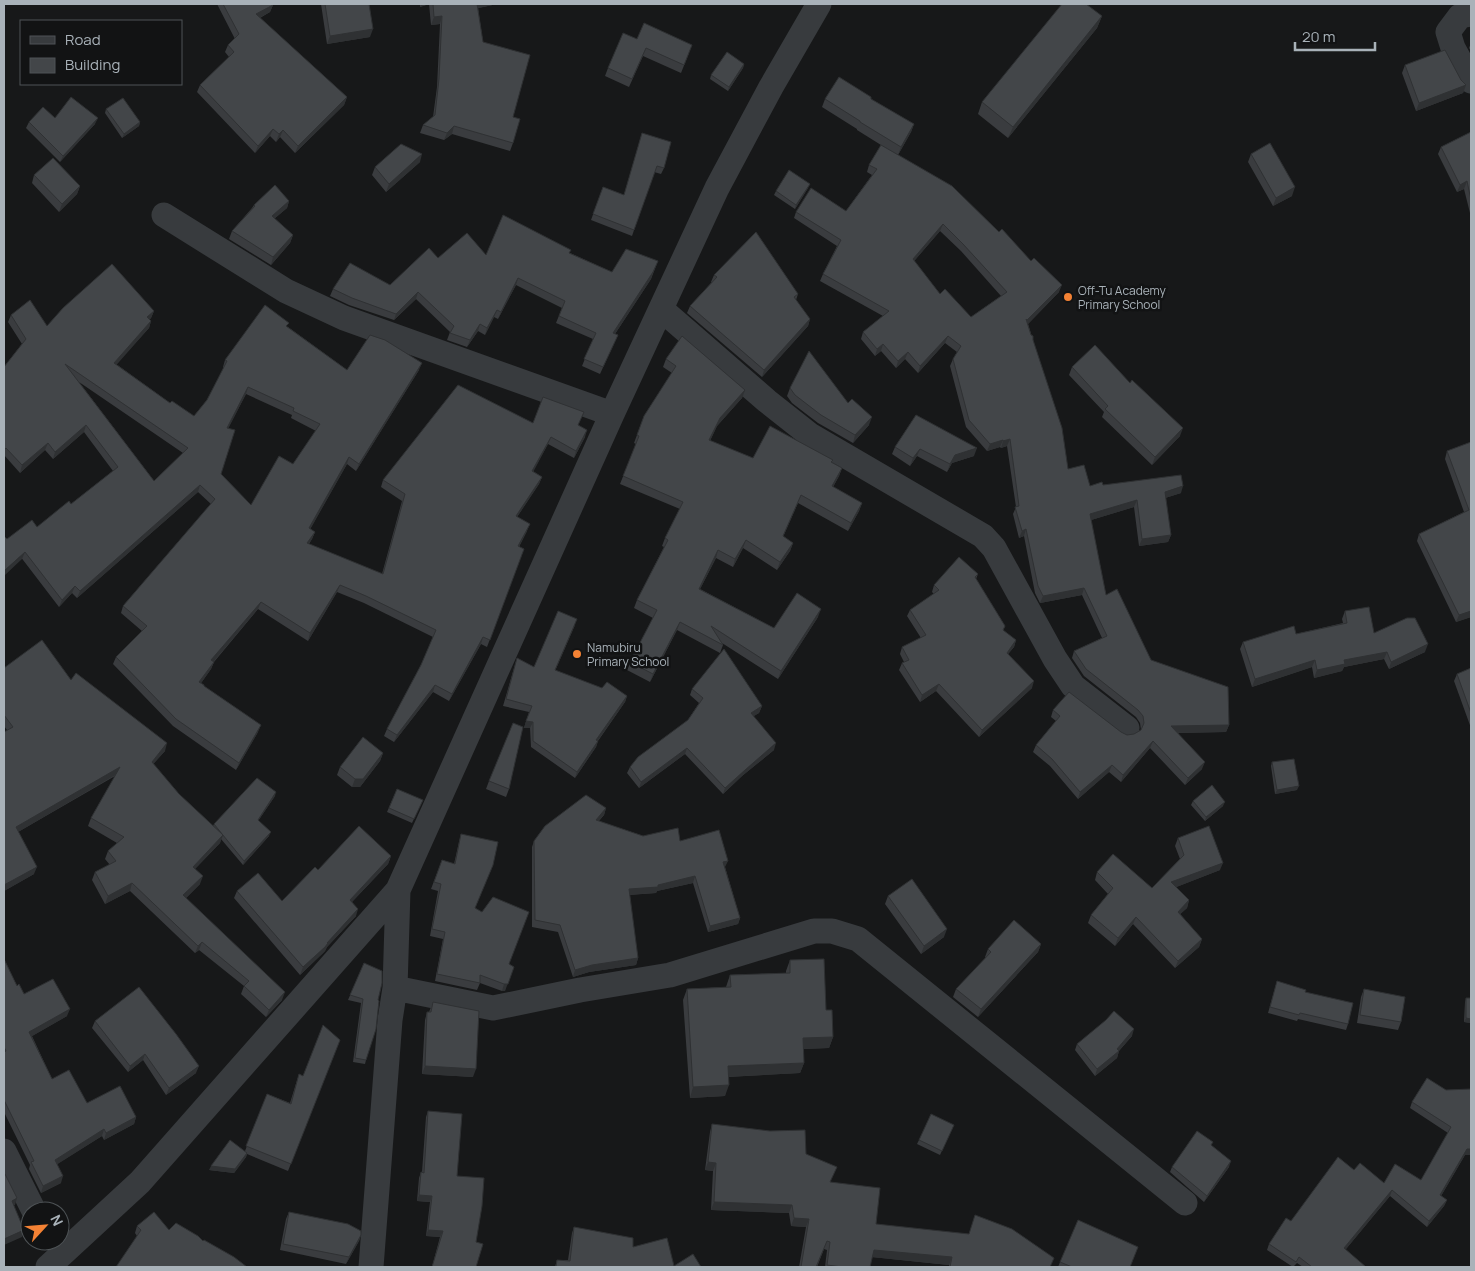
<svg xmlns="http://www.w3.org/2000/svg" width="1475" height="1271" viewBox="0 0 1475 1271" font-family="Manrope,sans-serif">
<rect width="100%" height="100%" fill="#171819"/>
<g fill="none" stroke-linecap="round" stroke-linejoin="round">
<path stroke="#383b3e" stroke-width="25" d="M1471,14L1460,16L1448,32L1453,48L1471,81
M164,215L286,291L344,318L612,414
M661,309L767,401L810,435L983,536L994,548L1055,659L1073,686L1127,728
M395,988L493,1008L580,990L670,975L814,931H832L858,939L1185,1203
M4,1151L34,1211
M48,1267L140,1182L398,890L612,414L717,188L771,87L819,4
M371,1267L390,1020L395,988L398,890"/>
</g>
<path fill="#3a3c3f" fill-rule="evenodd" d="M217,4H272L273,5L270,12L260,18L347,97L344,105L295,153L280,137L276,142L270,136L255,153L197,92L200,85L229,57L225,52L228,45L235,39Z
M321,4H369L370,37L327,44Z
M420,4H497L478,8L483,42L513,117V143L510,151L452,134L444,140L420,133L423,125L433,117L437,87L440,24L431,25L429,4L420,7Z
M1102,16L1097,28L1008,138L978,114L982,102Z
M1471,32V51L1469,48L1471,43L1470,37Z
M637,39L689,53L681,73L643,56L629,87L605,76L608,68Z
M744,64L743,68L728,91L710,79L711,75Z
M1405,65L1461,80L1466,85L1463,93L1416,111L1402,73Z
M825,99H871L914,124L911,132L898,155L1059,292L1028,324L1033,340L1068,469L1090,486L1103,485L1181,493L1165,498L1171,535L1168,542L1139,546L1134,507L1091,520L1106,595L1151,660L1229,725L1226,732L1178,733L1202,769L1185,785L1150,748L1121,782L1109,772L1078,799L1050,766L1033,752L1036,745L1056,721L1051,717L1053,710L1127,735L1134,734L1141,730L1140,723L1136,717L1084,676L1072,658L1074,651L1102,638L1082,595L1040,603L1035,593L1024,536L1019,538L1013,514L1016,507L1007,446L1001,448L1000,447L987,451L966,427L950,366L953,359L957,352L945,343L918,373L905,359L896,368L881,351L875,356L861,339L863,332L883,316L820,281L823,274L837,246L794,218L796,212L846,211L872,175L867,172L869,165L881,145L857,130V129L822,107ZM940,231L961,251L1001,296L971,317L940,294L914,261Z
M106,109L140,122L139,126L122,138L105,113Z
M55,118L95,124L60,162L26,128L29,122Z
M1471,132V212L1470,213L1464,189L1457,192L1438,154L1441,147Z
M642,133L664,168L661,174L654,172L632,236L591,220L603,187L624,195Z
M1251,154L1292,196L1273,206L1248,162Z
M420,162L386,192L372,175L375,167Z
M34,175L80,186L77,194L59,212L32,183Z
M808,188L795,209L774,195L776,191Z
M289,201L287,208L274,219L293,235L290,243L271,265L229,239L232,231L252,208L254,205Z
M570,253L612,272L658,261L651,279L615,334L618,335L600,374L582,366L593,339L556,323L562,308L516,285L498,319L494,317L485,335L478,331L467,347L447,340L450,332L416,299L394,320L349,305L330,296L333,289L390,285L438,258L486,255Z
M714,275L798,294L796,300L810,319L808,326L762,377L687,313L690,306L712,282H711Z
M154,311L151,318L149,320L151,321L149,328L116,364L170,403L194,416L207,400L224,368L223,367L225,360L288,327L347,370H419L356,471L347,464L310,529L315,532L312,539L309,544L382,574L402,501L381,487L383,480L533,423L584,412L578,425L585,437L574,458L548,444L533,471L542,477L539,484L517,517L527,531L519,547L524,549L487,647L481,644L449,701L433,692L394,742L384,736L387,729L421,665L433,637L364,603L337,592L308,641L258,609L214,662L211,669L201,683L204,686L258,732L236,770L173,726L113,664L116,657L142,631L121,613L123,606L211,504L198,492L77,598L72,593L59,607L7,539L37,527L71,504L113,471L84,432L53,459L45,450L20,473L4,455V367L22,344L8,322L11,315L47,326ZM79,382L183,453L154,481ZM246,394L292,415L291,418L316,431L293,464L251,505L221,474L228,428Z
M666,359L745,390L742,398L717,426L710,441L753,458L832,462L842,468L839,476L833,487L862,503L859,511L848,531L798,503L783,537L793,543L790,551L777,570L743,548L733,567L716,558L700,589L774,628L818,617L778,679L722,643L723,645L720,653L677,630L650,682L627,670L630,662L653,618L634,608L637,600L664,547L662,546L665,538L680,509L620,484L636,444L634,443L644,416L672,373L663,367Z
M1072,367L1180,436L1152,465L1102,417L1104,412L1069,375Z
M790,388L848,403L869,425L853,443L818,423L792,403L787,396Z
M916,415L974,456L952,463L947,472L917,456L910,466L892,454L895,447Z
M1471,442V617L1456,622L1417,541L1419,534L1464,512L1445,459L1447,451Z
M978,574L976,579L1005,626L1003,631L1016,640L1014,647L1008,654L1032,688L979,737L936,691L920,702L899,670L902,663L904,662L900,654L902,647L921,638L907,616L910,610L934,594L932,592L934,585Z
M1345,611L1374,633L1425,652L1389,669L1384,659L1344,667L1342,671L1314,678L1312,667L1252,687L1240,649L1243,642L1296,634L1343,623L1342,619Z
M575,625L555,671L602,688L627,696L625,702L598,741L596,747L575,778L531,747L530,728H524L529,712L503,706L517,658L534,667Z
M4,668L71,680L165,751L153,764L179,794L213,826L214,824L275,796L258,821L269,836L243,865L221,839L220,843L195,869L200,884L186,898L282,1000L266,1017L241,994L244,986L199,950L195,953L130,891L105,904L92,880L95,872L110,865L105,859L108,851L117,843L88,826L91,818L115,776L18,832L34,874L4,891V732L7,730L4,726Z
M1471,668V728L1454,681L1457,674Z
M692,689L762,706L759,713L753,716L774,750L742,776L723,794L685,754L639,788L627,773L630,767L688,720L699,703L690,695Z
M383,753L380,761L360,787H352L337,775L340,767Z
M1272,762L1297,790L1275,794L1271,766Z
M489,781L509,789L506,797L486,789Z
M397,789L421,804L412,823L387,812Z
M1193,801L1223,806L1205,821L1191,805Z
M606,808L604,815L599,821L643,836L680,841L725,867L740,918L738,924L708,932L693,883L657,891L656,893L629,895L638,958L636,965L589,972L573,977L558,932L532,927V847L534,841Z
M461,834L493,865L475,908L509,964L505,991H502L480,983L477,990L435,981L443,939L430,936L438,891L431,889L442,860L454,864L459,842Z
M1178,838L1220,870L1176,887L1189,900L1187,908L1180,914L1202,939L1199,947L1175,968L1133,924L1115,946L1088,923L1091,915L1108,894L1095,880L1097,872L1152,888L1180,859L1175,846Z
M391,856L388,864L352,902L356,916L327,947L325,951L322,954L300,975L234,898L237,891L282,901L318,870Z
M888,896L944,937L921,954L885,904Z
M1041,944L1038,952L978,1017L953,997L956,989L986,958L985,957L988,949Z
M4,959L17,986L24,994L67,1016L32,1036L52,1079L87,1103L136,1117L134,1124L104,1140L102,1136L57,1164L61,1183L41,1193L29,1169L30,1165L4,1112Z
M790,960L826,1010L833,1037L829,1048L803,1049L804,1063L800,1073L728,1077L725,1096L690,1098L683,1000L687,989L726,987L730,975L786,973V971Z
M364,963L366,1060L365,1064L353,1062L361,1003L348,1000Z
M1277,981L1305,992L1348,1024L1346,1030L1298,1019L1297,1021L1268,1013Z
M1364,989L1401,1022L1398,1030L1357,1023L1361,997Z
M1466,998L1471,1023L1464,1022L1465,1002Z
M433,1002L473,1077L422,1074L425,1020L427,1012H429Z
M95,1021L196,1073L166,1095L143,1060L128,1072L92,1028Z
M1132,1036L1119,1051L1117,1058L1095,1076L1075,1050L1077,1044Z
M340,1040L288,1171L247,1154L246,1157L234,1173L209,1170L245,1151L267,1094L290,1103L299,1074L303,1076Z
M1427,1078L1465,1155L1441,1196L1447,1200L1444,1206L1427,1227L1390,1196L1345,1250L1366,1267H1303L1297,1263L1293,1267L1267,1250L1269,1244L1291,1221L1354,1170L1384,1183L1421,1180L1448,1133L1410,1108L1412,1102Z
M428,1111L457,1176L476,1242V1267H432L440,1237L426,1236L430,1202L417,1201L419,1178L421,1172H422L426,1117Z
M712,1124L806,1154L831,1182L876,1224L1050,1267H949V1265L872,1257L870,1267H825L827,1250L824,1249L817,1267H799L806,1227L791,1226L789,1213L711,1210L713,1171L705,1170L710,1132Z
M952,1129L940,1155L917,1144L919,1140Z
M1212,1146L1229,1167L1204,1202L1170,1172L1172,1167Z
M289,1212L361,1235L359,1241L346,1264L280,1250L286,1219Z
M137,1226L169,1230L203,1241L137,1236L135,1233Z
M574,1227L633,1247L674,1266L701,1267H555L557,1260H568L572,1233Z
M1138,1247L1130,1267H1058L1060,1262Z"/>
<path fill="#2f3133" d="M421,4H429L420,7Z
M476,4H497L475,9Z
M273,5L270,12L253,21L256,14Z
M442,16L440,24L431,25L434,17Z
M1102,16L1097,28L1008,138L1013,127Z
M373,29L370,37L327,44L330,36Z
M744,64L743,68L728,91L729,87Z
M1466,85L1463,93L1416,111L1419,103Z
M347,97L344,105L295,153L298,146Z
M98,118L95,124L60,162L63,156Z
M140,122L139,126L122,138L124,134Z
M914,124L911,132L898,155L901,147Z
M454,126L452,134L444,140L447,133Z
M273,129L270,136L255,153L258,146Z
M283,130L280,137L276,142L279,134Z
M422,154L420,162L386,192L389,184Z
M1467,181L1464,189L1457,192L1460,185Z
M810,184L808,188L795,209L796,205Z
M80,186L77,194L59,212L62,204Z
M1295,187L1292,196L1273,206L1276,198Z
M289,201L287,208L269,223L272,216Z
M943,224L940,231L910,266L913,259Z
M293,235L290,243L271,265L273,257Z
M653,272L651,279L611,340L613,333Z
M518,278L516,285L498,319L501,312Z
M1062,285L1059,292L1025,327L1027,320Z
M418,292L416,299L394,320L396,314Z
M497,310L494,317L485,335L487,328Z
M154,311L151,318L144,324L147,317Z
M810,319L808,326L762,377L764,370Z
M151,321L149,328L112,370L114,363Z
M480,324L478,331L467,347L470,340Z
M948,336L945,343L918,373L920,366Z
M883,344L881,351L875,356L877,349Z
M908,352L905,359L896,368L898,361Z
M422,363L419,370L356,471L359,464Z
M248,387L246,394L225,435L227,428Z
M745,390L742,398L717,426L706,448L709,440L720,418Z
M872,417L869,425L853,443L855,435Z
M86,425L84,432L53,459L55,452Z
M1183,428L1180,436L1152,465L1155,457Z
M587,430L585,437L574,458L576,451Z
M551,437L548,444L530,478L532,471Z
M1010,439L1007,446L1001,448L1003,441Z
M1003,440L1000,447L987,451L990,444Z
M48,443L45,450L20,473L22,465Z
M977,448L974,456L952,463L947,472L950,464L955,455Z
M920,449L917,456L910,466L913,458Z
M349,457L347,464L307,535L309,528Z
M842,468L839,476L829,494L832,486Z
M542,477L539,484L513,523L516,516Z
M200,485L198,492L77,598L80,591Z
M1183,486L1181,493L1162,499L1165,492Z
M1137,500L1134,507L1088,521L1090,514Z
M862,503L859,511L848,531L851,523Z
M530,524L527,531L515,554L518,546Z
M1026,529L1024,536L1019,538L1022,531Z
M315,532L312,539L304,550L307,543Z
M1171,535L1168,542L1139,546L1142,539Z
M746,540L743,548L733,567L735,559Z
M793,543L790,551L777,570L780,562Z
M718,550L716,558L696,597L699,589Z
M25,552L22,559L4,576V571Z
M340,585L337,592L308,641L310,633Z
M75,586L72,593L59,607L62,600Z
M1084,588L1082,595L1040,603L1043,596Z
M261,602L258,609L209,667L211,660Z
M821,609L818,617L778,679L781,671Z
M1471,611V617L1456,622L1459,615Z
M680,622L677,630L650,682L653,674Z
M483,637L481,644L449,701L452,694Z
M1016,640L1014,647L1004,659L1007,653Z
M1428,644L1425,652L1389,669L1391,662Z
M1387,652L1384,659L1344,667L1342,671L1314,678L1317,670L1344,660Z
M1315,660L1312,667L1252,687L1255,679Z
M214,662L211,669L197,689L199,682Z
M1034,681L1032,688L979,737L982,730Z
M939,684L936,691L920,702L922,695Z
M435,685L433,692L394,742L397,735Z
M627,696L625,702L594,746L596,740Z
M762,706L759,713L748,720L751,713Z
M526,721L533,722L530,728H524Z
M261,725L258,732L236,770L239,763Z
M1229,725L1226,732L1169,733L1171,726Z
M598,741L596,747L575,778L577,772Z
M1153,741L1150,748L1121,782L1123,775Z
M167,743L165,751L149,769L152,762Z
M776,743L774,750L742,776L723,794L725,788L745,770Z
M687,748L685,754L639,788L641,782Z
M383,753L380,761L360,787H352L355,779Z
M1205,762L1202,769L1185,785L1188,778Z
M1112,765L1109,772L1078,799L1080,792Z
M120,767L117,774L13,835L16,827Z
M1299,786L1297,790L1275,794L1277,790Z
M276,792L275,796L256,824L258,820Z
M1225,802L1223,806L1205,821L1206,817Z
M606,808L604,815L594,826L596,820Z
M271,832L269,836L243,865L244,861Z
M223,835L220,843L190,874L193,867Z
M391,856L388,864L347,907L350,900Z
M728,861L725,867L721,868L723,862Z
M1223,863L1220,870L1169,890L1171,882Z
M37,867L34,874L4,891V885Z
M203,876L200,884L181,903L183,895Z
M695,876L693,883L657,891L656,893L626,895L629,889L658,885Z
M132,883L130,891L105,904L108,896Z
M1189,900L1187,908L1175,919L1178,912Z
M358,909L356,916L327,947L325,951L322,954L300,975L303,967Z
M1136,917L1133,924L1115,946L1118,938Z
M740,918L738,924L708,932L710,926Z
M947,929L944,937L921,954L924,946Z
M1202,939L1199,947L1175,968L1178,961Z
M202,942L199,950L195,953L198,946Z
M1041,944L1038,952L978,1017L981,1009Z
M638,958L636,965L589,972L573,977L575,970L592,965Z
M514,967L505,991H502L504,984Z
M285,992L282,1000L266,1017L269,1010Z
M70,1009L67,1016L27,1039L29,1032Z
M1466,1018L1471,1019V1023L1464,1022Z
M1134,1029L1132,1036L1116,1054L1119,1051L1117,1058L1095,1076L1097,1069L1117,1049Z
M833,1037L829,1048L799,1049L803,1038Z
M145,1054L143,1060L128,1072L130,1066Z
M804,1063L800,1073L724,1077L728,1066Z
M199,1066L196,1073L166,1095L169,1088Z
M425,1066L476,1069L473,1077L422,1074Z
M729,1085L725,1096L690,1098L693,1087Z
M136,1117L134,1124L104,1140L106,1133Z
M104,1129L102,1136L53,1167L55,1160Z
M1467,1149H1471V1155H1465L1438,1201L1440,1195Z
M247,1153L246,1157L234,1173L209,1170L211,1166Z
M1231,1161L1229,1167L1204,1202L1207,1196Z
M708,1162L716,1163L713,1171L705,1170Z
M63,1176L61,1183L41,1193L43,1186Z
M1392,1190L1390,1196L1342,1254L1344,1248Z
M419,1195L432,1196L430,1202L417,1201Z
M17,1198L15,1205L9,1208L12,1201Z
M1447,1200L1444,1206L1427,1227L1429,1221Z
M714,1202L792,1205L789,1213L711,1210Z
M794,1218L809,1219L806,1227L791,1226Z
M24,1230L22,1237L4,1245V1239Z
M428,1230L443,1231L440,1237L426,1236Z
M361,1235L359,1241L346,1264L349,1257Z
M874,1250L952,1257L949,1265L871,1257Z"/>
<path fill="#434649" stroke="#2f3133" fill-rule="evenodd" d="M223,4H272L273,5L256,14L347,97L298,146L283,130L279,134L273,129L258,146L200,85L234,52L228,45L239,34Z
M325,4H369L373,29L330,36Z
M433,4H477L483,42L530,55L513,117L520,119L513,143L454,126L447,133L423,125L435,115L439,79L442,16L434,17Z
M1062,4H1086L1102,16L1013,127L982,102Z
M644,23L692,45L684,65L646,48L632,79L608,68L623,33L637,39Z
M1445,50L1461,80L1466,85L1419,103L1405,65Z
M727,52L744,64L729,87L711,75Z
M839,77L871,97V99L914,124L901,147L860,122V121L825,99Z
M71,97L98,118L63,156L29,122L43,107L55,118Z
M123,98L140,122L124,134L106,109Z
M1471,132V200L1467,181L1460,185L1441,147Z
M642,133L671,142L664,168L657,166L634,230L593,214L603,187L624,195Z
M1270,143L1295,187L1276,198L1251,154Z
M401,144L422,154L389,184L375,167Z
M881,145L952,186L999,232L1002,229L1031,261L1034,258L1062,285L1027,320L1026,319L1031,335L1033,336V340L1062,428L1068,469L1084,465L1090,486L1102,482L1103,485L1181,475L1183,486L1165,492L1171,535L1142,539L1137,500L1090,514L1106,595L1117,589L1151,660L1228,687L1229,725L1171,726L1205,762L1188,778L1153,741L1123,775L1112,765L1080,792L1052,759L1036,745L1060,716L1053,710L1069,692L1121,732L1127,735L1134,734L1141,730L1144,723L1143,716L1138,710L1086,669L1074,651L1107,636L1084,588L1043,596L1038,586L1026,529L1022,531L1015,507L1019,506L1010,439L1003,441V440L990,444L969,420L953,359L961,346L948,336L920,366L908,352L898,361L883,344L877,349L863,332L889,311L823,274L841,240L796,212L811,188L846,211L877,169L869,165ZM943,224L963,244L1007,292L971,317L945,289L940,294L913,259Z
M53,158L80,186L62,204L34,175Z
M789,170L810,184L796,205L776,191Z
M275,185L289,201L272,216L293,235L273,257L232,231L255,206L254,205Z
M503,215L571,250L569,253L612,272L626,249L658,261L653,272L613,333L618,335L603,367L584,359L596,333L559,316L565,301L518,278L501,312L497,310L487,328L480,324L470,340L450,333L454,326L418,292L396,314L352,298L333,289L350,263L390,285L429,248L438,258L467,233L486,255Z
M756,232L798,294L794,297L810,319L764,370L690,306L717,277L714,275Z
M112,264L154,311L147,317L151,321L114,363L170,403L172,401L194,416L207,400L227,361L225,360L265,305L289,323L286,326L347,370L370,335L385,340L422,363L359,464L349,457L309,528L315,532L307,543L383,574L405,494L383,480L458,385L533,423L543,397L584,412L578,425L587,430L576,451L551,437L532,471L542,477L516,516L530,524L518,546L524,549L490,640L483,637L452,694L435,685L397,735L387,729L421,665L436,630L366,596L340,585L310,633L261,602L211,660L214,662L199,682L204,685V686L261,725L239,763L176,719L116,657L147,626L123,606L215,499L200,485L80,591L75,586L62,600L25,552L4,571V536L7,539L32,520L37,527L69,501L71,504L118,467L86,425L55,452L48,443L22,465L6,448L5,449L4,447V367L26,339L11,315L30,300L47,326L63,308ZM65,364L188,448L154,481ZM248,387L294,408L293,411L320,424L293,464L279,456L251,505L221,474L235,430L227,428Z
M682,336L745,390L720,418L709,440L753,458L770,426L833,460L831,462L842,468L832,486L862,503L851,523L801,495L783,536L793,543L780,562L746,540L735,559L718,550L699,589L774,628L797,593L821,609L781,671L711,626L723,645L680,622L653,674L630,662L657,610L637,600L668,540L665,538L683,502L623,476L639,436L637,435L644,416L676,366L666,359Z
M1095,345L1130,383L1132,380L1183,428L1155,457L1105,409L1108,406L1072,367Z
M809,351L848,403L852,399L872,417L855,435L821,415L795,395L790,388Z
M916,415L977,448L955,455L950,464L920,449L913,458L895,447Z
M1471,442V611L1459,615L1419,534L1469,510L1447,451Z
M959,557L978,574L975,577L1005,626L1003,630L1016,640L1007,653L1034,681L982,730L939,684L922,695L902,663L909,660L902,647L926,635L910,610L939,590L934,585Z
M1369,607L1374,633L1407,618H1415L1428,644L1391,662L1387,652L1344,660L1345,664L1317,670L1315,660L1255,679L1243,642L1294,626L1296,634L1347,623L1345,611Z
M558,611L577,619L555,670L602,688L607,682L627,696L596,740L598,741L577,772L533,741V722L526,721L532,706L506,699L517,658L534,667Z
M42,640L71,680L76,673L167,743L152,762L179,794L223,835L193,867L203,876L183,895L285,992L269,1010L244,986L249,981L202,942L198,946L132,883L108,896L95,872L116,861L108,851L124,837L91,818L120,767L16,827L37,867L4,885V732L13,727L4,715V668Z
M724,649L762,706L751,713L776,743L745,770L725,788L687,748L641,782L630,767L638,757L688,720L703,698L692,689Z
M1471,668V713L1457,674Z
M513,723L523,727L509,789L489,781Z
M363,737L383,753L363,779H355L340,767Z
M1294,759L1299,786L1277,790L1272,762Z
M257,778L276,792L258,820L271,832L244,861L214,824Z
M1212,785L1225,802L1206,817L1193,801Z
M397,789L423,800L414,819L389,808Z
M586,795L606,808L596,820L643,836L678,828L680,841L719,830L728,861L723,862L740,918L710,926L695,876L658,885V887L629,889L638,958L592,965L575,970L560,925L535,920L534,841L545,826Z
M359,826L391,856L350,900L358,909L327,943H328L325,947L303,967L237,891L258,873L282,901L315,867L318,870Z
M1209,826L1223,863L1171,882L1189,900L1178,912L1202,939L1178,961L1136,917L1118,938L1091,915L1113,888L1097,872L1113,854L1152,888L1184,855L1178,838Z
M461,834L498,842L493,865L475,908L482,912L493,897L529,912L509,964L514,967L508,984H504L480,975V983L437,974L445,932L432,929L441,884L434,882L442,860L455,864Z
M912,879L947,929L924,946L888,896Z
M1014,920L1041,944L981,1009L956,989L991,952L988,949Z
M4,959L17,986L19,984L24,994L53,979L70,1009L29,1032L52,1079L69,1070L87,1103L120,1086L136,1117L106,1133L104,1129L55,1160L63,1176L43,1186L31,1162L34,1161L4,1100V1052L6,1051L4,1047Z
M824,959L826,1010H832L833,1037L803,1038L804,1063L728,1066L729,1085L693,1087L687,989L731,987L730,975L790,973V960Z
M364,963L382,971V983L378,1000L379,1001L376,1029L366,1060L355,1058L363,999L350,995Z
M1277,981L1306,990L1305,992L1353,1003L1348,1024L1300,1013L1299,1015L1270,1007Z
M139,987L176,1034L199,1066L169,1088L145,1054L130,1066L95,1021Z
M1364,989L1405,997L1401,1022L1360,1015Z
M1466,998H1471V1019L1466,1018Z
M433,1002L479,1011L476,1069L425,1066L427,1012H431Z
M1114,1011L1134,1029L1117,1049L1119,1051L1097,1069L1077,1044L1106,1020Z
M323,1025L340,1040L291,1164L246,1146L267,1094L291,1104L299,1074L303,1076Z
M1427,1078L1446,1090L1471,1089V1149H1467L1440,1195L1447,1200L1429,1221L1392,1190L1344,1248L1366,1267H1312L1299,1257L1296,1262L1269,1244L1286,1218L1291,1221L1338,1157L1354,1170L1360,1163L1384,1183L1395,1164L1421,1180L1451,1127L1412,1102Z
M428,1111L462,1114L457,1176L484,1178L482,1206L476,1242L483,1244L476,1267H432L443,1231L428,1230L432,1196L419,1195L421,1172L424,1173Z
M931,1114L954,1125L942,1151L919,1140Z
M712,1124L770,1131L805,1130L806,1154L837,1167L830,1182L880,1188L876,1224L969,1234L975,1215L1012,1229L1054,1258L1050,1267H950L952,1257L874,1250L870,1267H842L827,1265L830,1242L827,1241L816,1267H801L809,1219L794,1218L792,1205L714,1202L716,1163L708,1162Z
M1197,1131L1213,1142L1211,1145L1231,1161L1207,1196L1172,1167Z
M230,1140L247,1153L235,1169L211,1166Z
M5,1174L17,1198L12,1201L24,1230L4,1239V1175Z
M154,1212L169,1230L176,1223L198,1236L203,1241L204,1240L234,1257L247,1267H116L141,1230L137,1226Z
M289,1212L348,1224L361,1231V1235L349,1257L283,1244Z
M1078,1220L1138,1247L1130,1267H1072L1060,1262Z
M574,1227L633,1238V1247L667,1238L674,1266L693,1254L701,1267H556L557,1260L570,1261Z"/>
<g fill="#f48234" stroke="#121314" stroke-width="2">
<circle cx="1068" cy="297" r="5"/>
<circle cx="577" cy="654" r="5"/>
</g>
<g text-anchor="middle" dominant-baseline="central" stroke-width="5" stroke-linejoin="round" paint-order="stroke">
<g font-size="12" fill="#a9b2b9" stroke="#121314" text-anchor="start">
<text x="1078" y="290">Off-Tu Academy<tspan x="1078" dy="14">Primary School</tspan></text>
<text x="587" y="647">Namubiru<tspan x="587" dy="14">Primary School</tspan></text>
</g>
</g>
<rect width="1475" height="1271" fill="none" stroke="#a9b2b9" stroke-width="10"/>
<rect x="20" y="20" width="162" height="65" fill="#121314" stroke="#4e5356"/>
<rect x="30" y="36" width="25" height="8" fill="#383b3e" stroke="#4e5356"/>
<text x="65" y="45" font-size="15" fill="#a9b2b9">Road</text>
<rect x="30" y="58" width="25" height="15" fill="#434649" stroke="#4e5356"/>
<text x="65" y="70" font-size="15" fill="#a9b2b9">Building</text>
<g transform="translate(45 1226) rotate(64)"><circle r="24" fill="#121314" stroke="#4e5356"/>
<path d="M0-4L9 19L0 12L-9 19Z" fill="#f48234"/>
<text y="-8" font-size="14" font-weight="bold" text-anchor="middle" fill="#a9b2b9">N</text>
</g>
<path d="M1295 42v8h80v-8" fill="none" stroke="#a9b2b9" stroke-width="2.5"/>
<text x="1302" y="42" font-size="15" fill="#a9b2b9" stroke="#121314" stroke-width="4" paint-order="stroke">20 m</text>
</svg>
